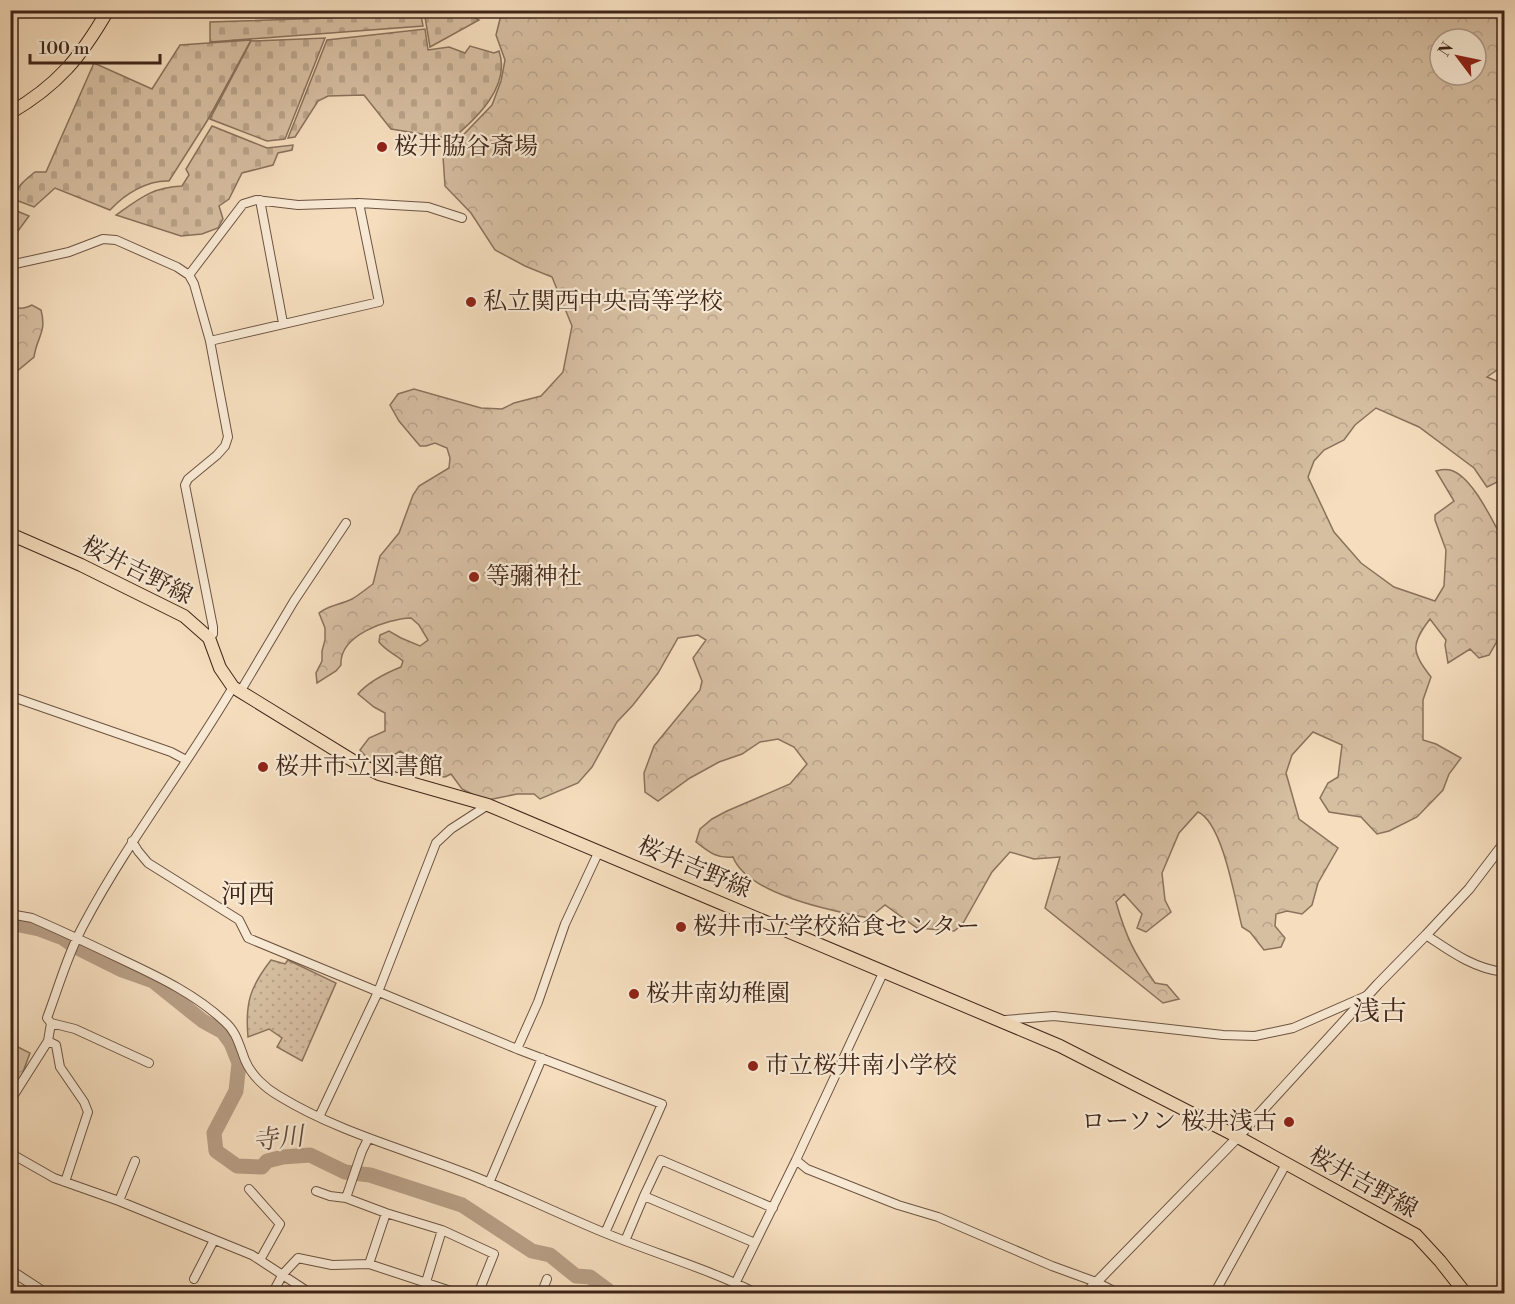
<svg xmlns="http://www.w3.org/2000/svg" width="1515" height="1304" viewBox="0 0 1515 1304" font-family="'Libre Bodoni','Noto Serif JP',serif">
<defs>
<pattern id="grass-tufts" width="24" height="20" patternUnits="userSpaceOnUse" patternTransform="scale(1.5)"><rect width="24" height="20" fill="#d6bea1"/><path d="M3 7l-1-3M5 7V3M7 7l1-3M15 17l-1-3M17 17v-4M19 17l1-3" fill="none" stroke="#b9a38a"/></pattern>
<pattern id="forest-crowns" width="20" height="18" patternUnits="userSpaceOnUse" patternTransform="scale(1.5)"><rect width="20" height="18" fill="#d6bea1"/><path d="M2 6a3 3 0 1 1 6 0M12 15a3 3 0 1 1 6 0" fill="none" stroke="#b9a38a"/></pattern>
<pattern id="cemetery-stones" width="16" height="16" patternUnits="userSpaceOnUse" patternTransform="scale(1.5)"><rect width="16" height="16" fill="#d6bea1"/><path d="M2 7V4a2 2 0 0 1 4 0v3zM10 15v-3a2 2 0 0 1 4 0v3z" fill="#b9a38a"/></pattern>
<pattern id="park-dots" width="8" height="8" patternUnits="userSpaceOnUse" patternTransform="scale(1.5)"><rect width="8" height="8" fill="#d6bea1"/><path d="M2 2h.1M6 6h.1" fill="none" stroke="#b9a38a" stroke-width="1.8" stroke-linecap="round"/></pattern>
</defs>
<rect width="100%" height="100%" fill="#f5ddbd"/>
<filter id="stains"><feTurbulence type="fractalNoise" baseFrequency=".00333" numOctaves="4"/><feColorMatrix values="0 0 0 0 .2 0 0 0 0 .09 0 0 0 0 .02 0 0 0 .5 -.17"/></filter>
<radialGradient id="worn" r=".72"><stop offset=".6" stop-color="#630" stop-opacity="0"/><stop offset="1" stop-color="#630" stop-opacity=".3"/></radialGradient>
<path fill="url(#grass-tufts)" stroke="#8a725c" stroke-width="1.5" d="M10,208L29,216L15,235L11,234Z"/>
<path fill="url(#forest-crowns)" stroke="#8a725c" stroke-width="1.5" fill-rule="evenodd" d="M502,11H1504V369L1500,368L1487,377L1504,384V485L1497,482L1487,487L1474,468L1419,427L1376,408L1355,425L1344,440L1324,450L1314,461L1308,477L1334,532L1361,563L1394,587L1435,601L1444,586L1446,550L1435,520V515L1454,501L1436,471C1440,470 1446,469 1450,470C1471,475 1491,518 1501,536L1504,537V629L1489,655L1479,658L1470,649L1448,663L1445,645L1446,640L1430,619C1410,645 1412,652 1431,677L1423,700V740L1436,744L1461,758L1449,774L1443,790L1417,817L1389,831L1377,834L1361,817L1329,812L1320,798L1328,783L1338,777L1342,745L1313,732L1292,755L1286,773L1299,819L1338,848L1318,883L1312,905L1302,914L1287,911L1276,914L1275,926L1285,938L1281,947L1264,950L1250,932L1242,927C1235,900 1223,823 1198,812L1179,833L1162,873L1165,900L1171,912L1146,932L1137,928L1142,914L1124,894L1116,902C1126,937 1134,953 1155,983L1167,985L1179,999L1163,1003L1045,908L1060,857L1034,859L1010,852L992,872L962,925L954,931L917,928L885,905L869,918C832,911 747,894 733,857C716,859 708,851 696,842L700,829L712,819L727,811L790,784L807,764L794,747L778,739L760,742L742,754L719,762L690,778L658,801L645,792L644,773L654,746L700,690L702,681L693,658L706,640L698,635L678,638L658,673L633,705L617,722L592,767L578,783L540,799L534,794H517L488,800L482,799L462,789L451,774L445,777C415,773 421,763 400,751L384,761L371,762L360,750L369,738L385,731V713L374,707L358,694C369,681 386,673 401,667L403,661C395,654 386,651 379,642L380,635L389,631L401,638L420,646L428,640L419,625L411,618C387,619 339,635 341,665L336,671L317,683L316,673L322,661V651L325,640V628L319,613C329,605 340,605 352,599C359,595 366,589 373,584L380,556L399,533L413,495L419,486L449,468L450,458L447,448L435,443L426,446H420L399,421L390,405L398,394L414,389L481,408L502,409L514,403L541,396L563,372L572,326L552,277L525,266L495,250L471,213L445,186L443,156L492,105L501,81L505,60L496,35ZM1440,39H1476V75H1440Z
M11,304C19,310 23,309 32,305L41,310C47,333 37,336 34,357L16,372L11,373Z
M10,1043L30,1053L20,1080L11,1077Z"/>
<path fill="url(#cemetery-stones)" stroke="#8a725c" stroke-width="1.5" d="M232,10H342V11L232,15Z
M424,11H463L479,20L430,47Z
M421,15L423,26L210,42V22Z
M425,29L428,50L449,47L465,53L470,46L494,53L499,51C511,86 477,118 452,139L391,129L364,95L328,96L318,101L295,137L288,138L327,40Z
M325,38L285,139L267,141L210,119L251,41Z
M251,40L207,121L169,181C147,180 125,194 110,210L55,188L34,207L13,199C16,187 26,179 35,172H46L94,63L152,89L180,45Z
M212,126L267,148L293,145L292,150L278,153L273,165L242,173L229,199L219,206L223,219L218,228L202,234L181,236L116,215C140,198 153,187 182,186L189,175L186,169Z"/>
<path fill="url(#park-dots)" stroke="#8a725c" stroke-width="1.5" d="M271,960L285,964L288,960L336,983L302,1061L277,1047L282,1038L269,1029L248,1037C245,1003 250,987 271,960Z"/>
<g fill="none" stroke-linecap="round" stroke-linejoin="round">
<path stroke="#b79e85" stroke-width="15" d="M10,923L39,929L63,938L74,946L122,970L153,981L203,1021L223,1032L231,1043L239,1063L236,1091L214,1133L216,1151L237,1166L262,1167L267,1161L283,1157L310,1155L345,1172L370,1175L462,1205L532,1251L550,1255L576,1276L590,1277L613,1294"/>
<defs>
<path id="minor" d="M260,200L283,323
M359,203L428,207L462,218
M10,265L69,252L103,239L116,240L177,267L189,275L194,284L210,341L228,437L225,446L217,455L188,479L185,485L213,627V634L209,638
M189,275L243,204L256,200L298,205L359,203L379,302L210,341
M240,692L294,601L346,523
M10,696L171,752L186,760
M132,841L138,851L148,863L239,920L248,938L517,1049L662,1104L605,1233
M10,914L32,918C64,932 96,947 127,962C161,978 196,995 224,1021C237,1032 239,1045 245,1060C251,1075 265,1088 279,1096C338,1132 404,1149 468,1174C514,1192 559,1214 605,1233C656,1254 709,1269 758,1294
M1426,935C1450,951 1474,969 1504,972
M1005,1020L1054,1016L1223,1035L1255,1036L1293,1028L1366,996
M51,1023L75,1029L149,1063
M48,1041L56,1045L60,1067L84,1102L88,1112L65,1182
M517,1049L538,1002L565,924L599,851
M10,1101L48,1041L51,1023L47,1018C59,986 68,953 84,924C128,841 186,767 233,687
M319,1117L378,992L436,843L451,829L488,805
M10,1153L54,1178L119,1201L252,1255L304,1289L306,1294
M796,1160L807,1169L898,1205L938,1217L1052,1266L1096,1282L1120,1294
M489,1183L542,1058
M249,1189L280,1224L260,1260
M316,1191L330,1196L346,1198
M644,1196L661,1160L773,1208
M119,1201L135,1161
M386,1213L442,1230L494,1254L478,1294
M625,1241L644,1196L755,1243
M369,1264L460,1294
M194,1279L214,1240
M426,1282L442,1230
M272,1294L283,1274L298,1258L332,1265L369,1264L386,1213L346,1198L362,1151L368,1139
M541,1294L547,1279
M730,1294L796,1160L883,973
M1214,1294L1286,1164"/>
<path id="tertiary" d="M10,1270L47,1294
M1085,1294L1238,1137L1378,984L1426,935L1469,889L1504,843"/>
<path id="primary" d="M10,534L81,565L184,616L209,638L220,668L233,687L355,762L379,774L488,805L1060,1046L1238,1137L1416,1235L1440,1261L1466,1294"/>
<path id="trunk" d="M10,113C58,85 81,57 108,10"/>
</defs>
<use href="#minor" stroke="#6c5341" stroke-width="10"/>
<use href="#tertiary" stroke="#6c5341" stroke-width="11"/>
<use href="#primary" stroke="#3f2518" stroke-width="14"/>
<use href="#trunk" stroke="#3f2518" stroke-width="14"/>
<use href="#minor" stroke="#f8e9d4" stroke-width="8"/>
<use href="#tertiary" stroke="#f8e9d4" stroke-width="9"/>
<use href="#primary" stroke="#f5ddbd" stroke-width="12"/>
<use href="#trunk" stroke="#f5ddbd" stroke-width="12"/>
</g>
<g fill="#8f2418" stroke="#f8e9d4" stroke-width="2">
<circle cx="382" cy="147" r="6"/>
<circle cx="471" cy="302" r="6"/>
<circle cx="474" cy="577" r="6"/>
<circle cx="263" cy="767" r="6"/>
<circle cx="681" cy="927" r="6"/>
<circle cx="634" cy="994" r="6"/>
<circle cx="753" cy="1066" r="6"/>
<circle cx="1289" cy="1122" r="6"/>
</g>
<g text-anchor="middle" dominant-baseline="central" stroke-width="4.5" stroke-linejoin="round" paint-order="stroke">
<g font-size="24" fill="#3f2518" stroke="#f8e9d4" text-anchor="start">
<text x="394" y="147">桜井脇谷斎場</text>
<text x="483" y="302">私立関西中央高等学校</text>
<text x="486" y="577">等彌神社</text>
<text x="275" y="767">桜井市立図書館</text>
<text x="693" y="927">桜井市立学校給食センター</text>
<text x="646" y="994">桜井南幼稚園</text>
<text x="765" y="1066">市立桜井南小学校</text>
<text x="1277" y="1122" text-anchor="end">ローソン 桜井浅古</text>
</g>
<g font-size="24" fill="#3f2518" stroke="#f8e9d4">
<text transform="translate(137 571) rotate(27)">桜井吉野線</text>
<text transform="translate(694 868) rotate(23)">桜井吉野線</text>
<text transform="translate(1363 1183) rotate(29)">桜井吉野線</text>
</g>
<g font-size="26" font-style="italic" fill="#634939" stroke="#f8e9d4">
<text transform="translate(278 1139) rotate(-6)">寺川</text>
</g>
<g font-size="27" fill="#3f2518" stroke="#f8e9d4">
<text x="248" y="895">河西</text>
<text x="1380" y="1012">浅古</text>
</g>
</g>
<rect width="1515" height="1304" fill="none" stroke="#f5ddbd" stroke-width="36"/>
<rect x="12" y="12" width="1491" height="1280" fill="none" stroke="#3f2518" stroke-width="3"/>
<rect x="18" y="18" width="1479" height="1268" fill="none" stroke="#3f2518" stroke-width="1.5"/>
<g transform="translate(1458 57) rotate(302)"><circle r="28" fill="#f8e9d4" stroke="#ae9b89" stroke-width="1.5"/>
<path d="M0-4.5L10 22L0 15L-10 22Z" fill="#8f2418"/>
<text y="-9" font-size="16" font-weight="bold" text-anchor="middle" fill="#3f2518">N</text>
</g>
<path d="M30 54v9h130v-9" fill="none" stroke="#3f2518" stroke-width="3"/>
<text x="39" y="54" font-size="18" fill="#3f2518" stroke="#f8e9d4" stroke-width="4.5" paint-order="stroke">100 m</text>
<rect width="100%" height="100%" filter="url(#stains)"/>
<rect width="100%" height="100%" fill="url(#worn)"/>
</svg>
